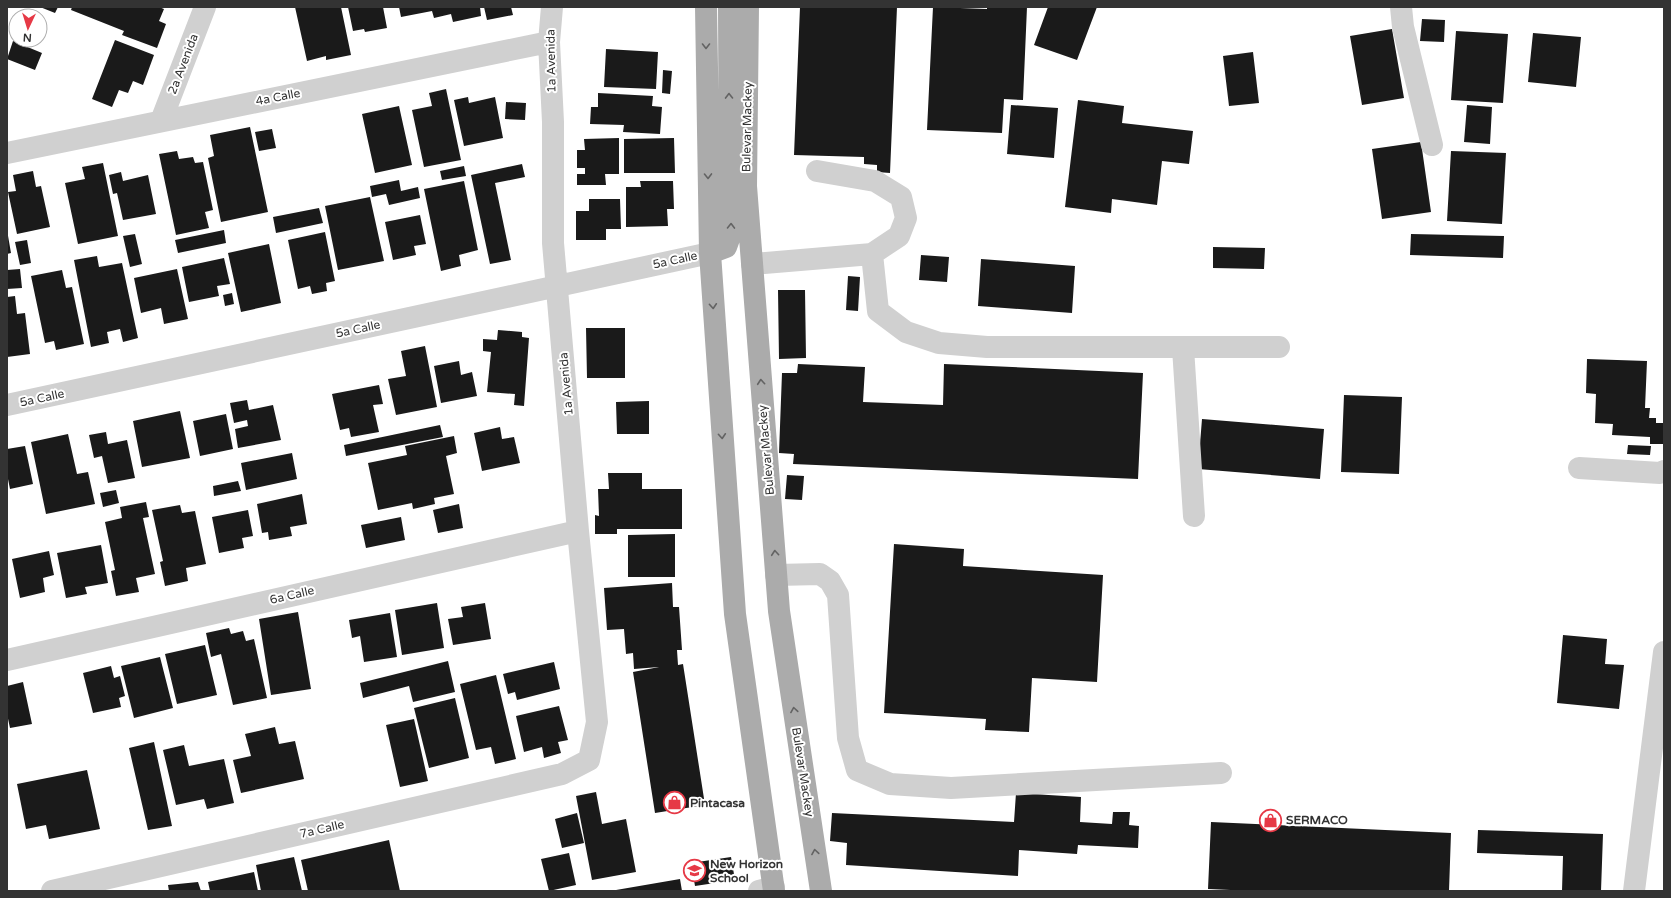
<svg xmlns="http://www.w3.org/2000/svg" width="1671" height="898" viewBox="0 0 1671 898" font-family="'Varela Round',sans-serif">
<rect width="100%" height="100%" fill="#fff"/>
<path fill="#1a1a1a" d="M40,7H58L55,13Z
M72,7H159L164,9L159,21L166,24L157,48L122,35L124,31L71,10Z
M295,7H341L351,55L326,60V56L307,61Z
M348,7H383L387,28L365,32L364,29L353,31Z
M399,7H480L481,16L453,22L451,14L434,18L432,11L401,17Z
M484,7H511L513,15L487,20Z
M800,7H897L890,173L877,172V165L864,164V157L794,155Z
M933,7L987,9V7H1027L1023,100L1004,99L1002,133L927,130Z
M1048,7H1097L1077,60L1034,45Z
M1422,19L1445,20L1444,42L1420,41Z
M1392,29L1404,98L1362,105L1350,36Z
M1456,31L1508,34L1503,103L1451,100Z
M1533,33L1581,37L1576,87L1528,82Z
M115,40L154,55L143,85L133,81L128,93L119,90L112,107L92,99Z
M13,41L42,53L35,70L7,59Z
M606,49L658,52L656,89L604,87Z
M1253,52L1259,103L1229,106L1223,56Z
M663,70L672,71L670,94L662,93Z
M446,89L461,160L424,167L412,110L432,106L429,93Z
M598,93L653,96L652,106L662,107L660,134L623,132L624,125L590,124L591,107H598Z
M468,97L469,103L495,97L503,138L464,146L454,100Z
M1078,100L1124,106L1122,123L1193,131L1189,164L1162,161L1157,205L1112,199L1111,213L1065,207Z
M506,102L526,103L525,120L505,119Z
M1011,105L1058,108L1054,158L1007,154Z
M1467,105L1492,107L1490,144L1464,142Z
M399,106L412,165L375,173L362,114Z
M250,127L268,212L221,222L208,158L214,156L210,135Z
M272,129L276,148L259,151L255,132Z
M619,138V174H605L606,185H577V174H585V168H577V150H585L584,139Z
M674,138L675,173H624V139Z
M1421,142L1431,212L1382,219L1372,149Z
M177,151L179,159L193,157L195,163L203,162L213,210L205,212L209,228L176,235L159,154Z
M1451,151L1506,153L1502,224L1447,221Z
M103,163L118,236L78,244L65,183L85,179L82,167Z
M522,164L525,177L495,183L511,260L490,264L471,175Z
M464,166L466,176L442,180L440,171Z
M33,171L36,187L41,186L50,227L17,234L8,192L16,191L13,175Z
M121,172L123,181L148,175L156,214L123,220L117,193L113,194L109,175Z
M399,180L401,191L418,187L420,198L389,205L386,194L372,197L370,186Z
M464,181L478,250L459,255L461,266L441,271L424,189Z
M640,181H673L674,209H667L668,226L626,227V187H641Z
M370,197L384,261L338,270L325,206Z
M589,199H620L621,229H606V240H576V211H589Z
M319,208L323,223L276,233L273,217Z
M420,215L426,244L414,246L416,255L393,260L385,222Z
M7,230L11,253L7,254Z
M224,230L226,243L178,253L175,240Z
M325,232L335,281L326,283L327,291L312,294L310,286L298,289L288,240Z
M135,234L142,264L130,267L123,236Z
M1411,234L1504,236L1503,258L1410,255Z
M27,240L31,263L20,265L15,242Z
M269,244L281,303L241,312L228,253Z
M1213,247L1265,248L1264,269L1213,268Z
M921,255L949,257L947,282L919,280Z
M97,256L99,267L122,263L138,338L123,342L120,329L107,332L109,343L91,347L74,260Z
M224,258L230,284L217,286L219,296L189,302L182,267Z
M981,259L1075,266L1072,313L978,306Z
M20,269L22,288L7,289V270Z
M177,269L188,319L164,324L161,308L141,313L134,278Z
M62,270L66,288L72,287L84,344L56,350L54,341L45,343L31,276Z
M848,276L860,277L858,311L846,310Z
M778,290H805L806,358L779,359Z
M232,293L234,304L225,306L223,295Z
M15,296L17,314L25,313L30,354L7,357V297Z
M586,328H625V378H587Z
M498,330L522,332V337L529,338L524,406L514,405L515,394L487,392L491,352L483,351V339L497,340Z
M425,346L437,407L396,415L388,379L406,376L401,351Z
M1587,359L1647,361L1645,408H1650L1649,418H1656V423H1664V444H1650V437L1612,435L1613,424L1595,423L1596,394L1586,393Z
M459,361L461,375L472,372L477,396L441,403L434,366Z
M798,364L865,367L863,402L943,405L944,364L1143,373L1138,479L793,464L794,454L779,453L782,373H797Z
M379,385L383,404L373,405L379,432L351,437L349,428L340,430L332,394Z
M1344,395L1402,397L1399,474L1341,472Z
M247,400L249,410L273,405L281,440L238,448L235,429L248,426L247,420L234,423L230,403Z
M649,401V434H617L616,402Z
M180,411L190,458L142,467L133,421Z
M226,414L233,449L200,456L193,421Z
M1202,419L1324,429L1320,479L1198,469Z
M440,425L443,437L346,456L344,445Z
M500,427L502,439L514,437L520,463L482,471L474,433Z
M106,432L108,444L127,440L135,478L108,483L102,456L94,458L89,435Z
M68,434L77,474L88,472L95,504L46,514L31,442Z
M454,436L457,453L446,456L454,494L434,498L435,504L413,509L412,503L378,510L368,463L407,455L405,446Z
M1628,445L1651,446L1650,455L1627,454Z
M25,446L33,484L10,489L7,474V449Z
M292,453L297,479L246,490L241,463Z
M608,473H642V489H682V529H617V534H595V515L599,516L598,489H609Z
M787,475L804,476L802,500L785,499Z
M238,481L241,491L214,496L213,486Z
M116,490L119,503L103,507L100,493Z
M302,494L307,524L290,527L292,536L269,540L268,532L262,533L257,504Z
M146,502L149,517L143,518L155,574L136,578L139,592L116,596L111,571L115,570L105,522L122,518L120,507Z
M459,504L463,528L438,533L433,510Z
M180,505L182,513L195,511L206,564L186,568L188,581L165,586L160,562L163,561L152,510Z
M248,510L253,536L242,538L244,548L219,553L212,517Z
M401,517L405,540L366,548L361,525Z
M675,534V577H628V535Z
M894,544L964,549L963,566L1103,575L1097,682L1032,678L1029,732L985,730L986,719L884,713Z
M101,545L108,583L85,587L87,594L66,598L57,553Z
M49,551L54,575L43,578L45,592L20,598L12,559Z
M672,583L673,607H679L682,650H677L678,665L683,664L705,805L655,813L633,672L659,667L634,669L633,653L626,654L624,629L607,630L604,588Z
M437,603L444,648L402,655L395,610Z
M485,603L491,639L453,645L448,619L463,617L461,607Z
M298,612L311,689L271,695L259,619Z
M390,613L397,657L364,662L360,636L352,638L349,620Z
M229,628L231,634L243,631L246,641L254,639L267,698L233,705L221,654L211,657L206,633Z
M1563,635L1607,639L1605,664L1624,665L1619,709L1557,703Z
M205,645L217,695L177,704L165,654Z
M160,657L173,708L134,718L121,666Z
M448,661L455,692L413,702L409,686L363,698L360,683Z
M554,662L560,689L517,700L515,692L508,694L503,674Z
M111,666L114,678L120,676L125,696L119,698L121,707L93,713L83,673Z
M496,675L516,759L495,764L491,747L476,750L460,684Z
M23,682L32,724L10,728L7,714V686Z
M455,698L469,758L429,768L414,708Z
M559,706L568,740L558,742L561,753L544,758L542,747L524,752L516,716Z
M414,719L428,781L400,787L386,725Z
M275,727L279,744L295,741L304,779L241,793L233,760L251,756L245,734Z
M154,742L172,826L148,830L129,748Z
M184,745L189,766L224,759L234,803L207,809L204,799L176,805L163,750Z
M87,770L100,829L49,839L46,825L26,829L17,784Z
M596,792L602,824L626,819L636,872L592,880L576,796Z
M1016,793L1081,797L1080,822L1112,824L1113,812H1130L1129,825L1139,826L1138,848L1078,845L1077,854L1019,850L1018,876L846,865L847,843L830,841L832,813L1014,822Z
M577,813L584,843L562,848L555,819Z
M1211,822L1451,833L1449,891H1253L1208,889Z
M1478,830L1603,834L1601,891H1562L1563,856L1477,853Z
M389,840L400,891H308L301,860Z
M569,853L576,885L549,891L541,859Z
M294,857L302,891H261L256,865Z
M731,857L735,880L695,886L691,863Z
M254,872L258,891H210L208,882Z
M680,879L682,891H616V890Z
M198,882L201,891H169L168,885Z"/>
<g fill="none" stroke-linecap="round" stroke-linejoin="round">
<path stroke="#d0d0d0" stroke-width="22" d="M1401,7L1403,27L1432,145
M161,121L205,7
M7,153L549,42
M872,254L878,311L906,332L939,343L987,347H1279
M752,264L872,254L899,236L906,218L901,197L875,181L817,171
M1183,348L1194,516
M7,405L710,253
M1579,468L1660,473L1664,471
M776,575L820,574L830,581L838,595L848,738L857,770L890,784L951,788L1221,773
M7,660L578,531
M52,891L562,774L589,760L597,722L578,531L553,243V122L549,42L552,7
M759,891L774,887
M1634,891L1664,652"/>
<path stroke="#ababab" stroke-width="22" d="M706,7L710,253L735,614L774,891
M748,7L746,186L779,611L821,891
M710,253L726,247L730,236L729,7"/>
</g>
<defs><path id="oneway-chevron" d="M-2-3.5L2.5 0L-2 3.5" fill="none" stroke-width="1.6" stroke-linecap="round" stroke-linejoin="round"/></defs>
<g stroke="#636363">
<use href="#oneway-chevron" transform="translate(706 46) rotate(90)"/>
<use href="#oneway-chevron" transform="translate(729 96) rotate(-91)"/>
<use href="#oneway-chevron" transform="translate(708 176) rotate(89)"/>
<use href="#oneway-chevron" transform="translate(731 226) rotate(-89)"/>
<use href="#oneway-chevron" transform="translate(713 306) rotate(86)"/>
<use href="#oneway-chevron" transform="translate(761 382) rotate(-95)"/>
<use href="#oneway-chevron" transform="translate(722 436) rotate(86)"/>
<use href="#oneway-chevron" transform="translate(775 553) rotate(-95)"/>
<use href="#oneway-chevron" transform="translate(794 710) rotate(-99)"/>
<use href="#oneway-chevron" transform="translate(815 852) rotate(-99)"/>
</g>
<defs>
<symbol id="shop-ring" viewBox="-11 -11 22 22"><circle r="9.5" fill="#fff" stroke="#e63946" stroke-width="1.5"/><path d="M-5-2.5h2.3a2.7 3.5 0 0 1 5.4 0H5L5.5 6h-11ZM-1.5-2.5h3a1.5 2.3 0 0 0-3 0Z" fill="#e63946"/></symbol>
<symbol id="school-ring" viewBox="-11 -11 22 22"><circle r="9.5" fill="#fff" stroke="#e63946" stroke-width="1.5"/><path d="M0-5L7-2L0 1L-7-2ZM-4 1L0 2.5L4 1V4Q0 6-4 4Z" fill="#e63946"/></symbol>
</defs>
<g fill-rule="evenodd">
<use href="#shop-ring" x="662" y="790" width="25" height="25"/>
<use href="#shop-ring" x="1258" y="808" width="25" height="25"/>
<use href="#school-ring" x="682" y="858" width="25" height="25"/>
</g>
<g text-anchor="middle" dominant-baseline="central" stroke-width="4" stroke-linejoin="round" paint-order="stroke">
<g font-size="12" fill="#333" stroke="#fff">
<text transform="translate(551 61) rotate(-91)">1a Avenida</text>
<text transform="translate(183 64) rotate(-69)">2a Avenida</text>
<text transform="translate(278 97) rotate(-11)">4a Calle</text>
<text transform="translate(747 127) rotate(-89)">Bulevar Mackey</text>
<text transform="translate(675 260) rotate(-12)">5a Calle</text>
<text transform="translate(358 329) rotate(-12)">5a Calle</text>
<text transform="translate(566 384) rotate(-95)">1a Avenida</text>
<text transform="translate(42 398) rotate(-12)">5a Calle</text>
<text transform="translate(766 450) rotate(-95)">Bulevar Mackey</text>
<text transform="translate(292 595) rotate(-13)">6a Calle</text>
<text transform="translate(803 772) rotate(81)">Bulevar Mackey</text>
<text transform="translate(322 829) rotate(-13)">7a Calle</text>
</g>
<g font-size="12" font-weight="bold" fill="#333" stroke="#fff" text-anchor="start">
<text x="690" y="803">Pintacasa</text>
<text x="1286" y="820">SERMACO</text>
<text x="710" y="864">New Horizon<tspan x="710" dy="14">School</tspan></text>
</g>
</g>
<rect width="1671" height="898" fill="none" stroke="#333333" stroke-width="16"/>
<g transform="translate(28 28) rotate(184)"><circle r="19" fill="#ffffff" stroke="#adadad"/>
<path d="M0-3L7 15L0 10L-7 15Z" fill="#e63946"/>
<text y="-6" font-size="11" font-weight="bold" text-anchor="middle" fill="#333333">N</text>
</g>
</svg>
